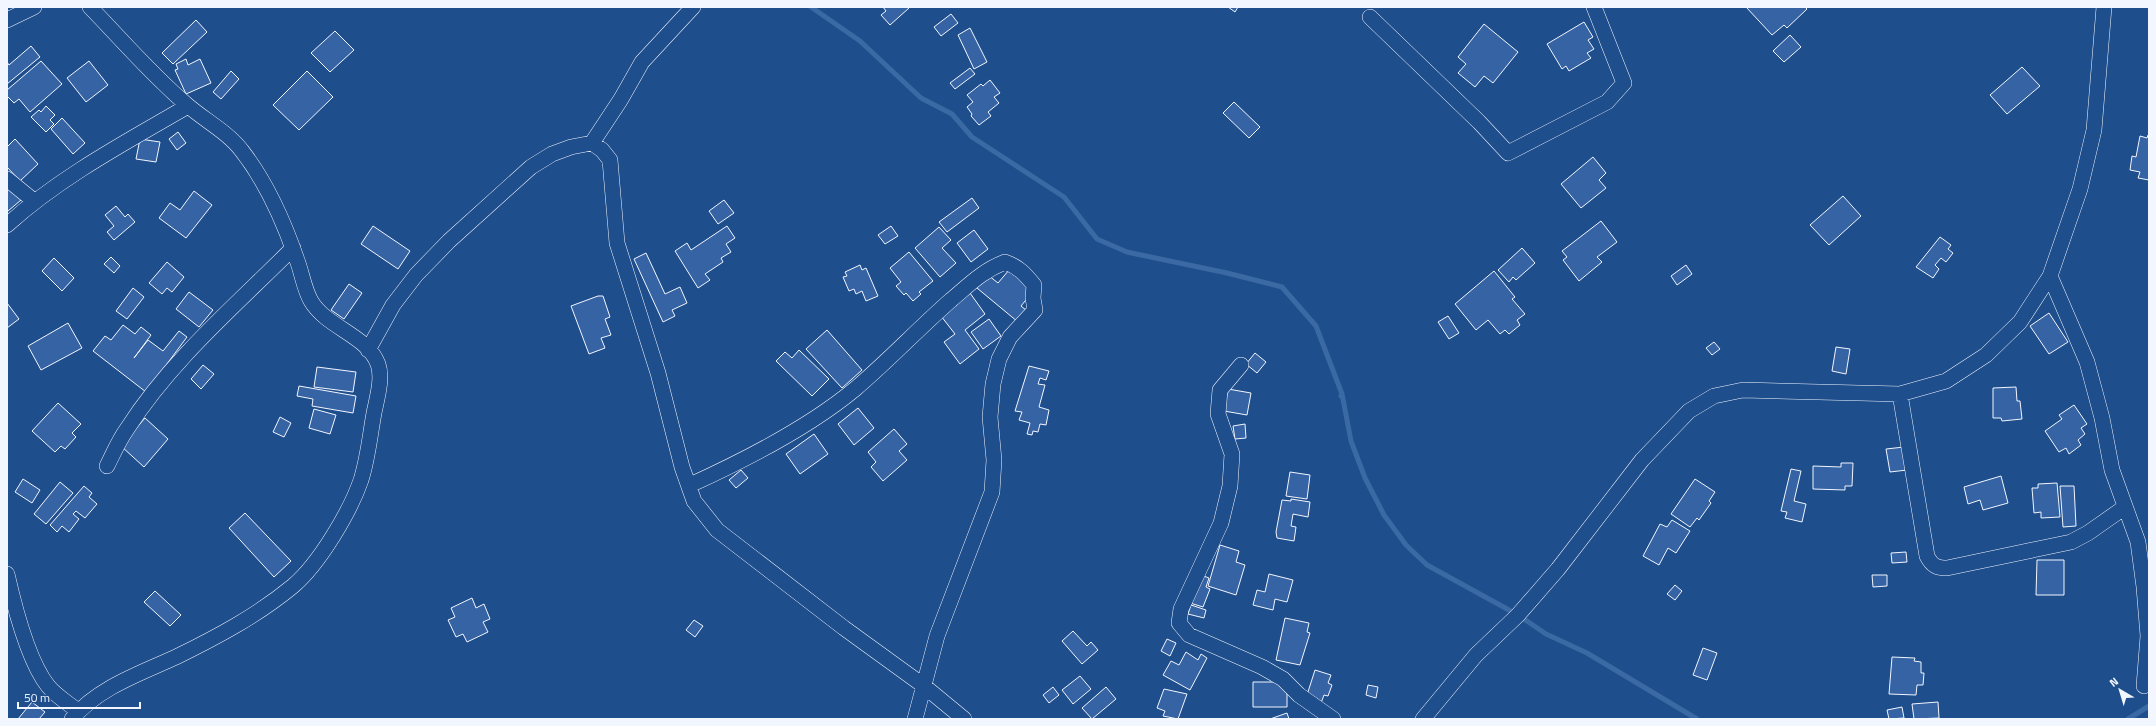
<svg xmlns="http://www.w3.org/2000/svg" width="2156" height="726" viewBox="0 0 2156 726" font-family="'Titillium Web',sans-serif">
<rect width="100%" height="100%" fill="#1f4e8c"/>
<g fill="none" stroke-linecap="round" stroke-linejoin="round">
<path stroke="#3b69a3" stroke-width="5" d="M811,7L860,41L921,98L952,114L972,137L1064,197L1097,239L1127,252L1227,273L1282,287L1316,326L1342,394
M1341,396L1342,394L1351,441L1365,478L1384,515L1406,545L1427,565L1518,615L1546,634L1587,653L1697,719
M2128,719L2149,706"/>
</g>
<path fill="#3563a3" stroke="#f2f6ff" d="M883,7H908L909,8L890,25L881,15L886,11Z
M1228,7H1238L1235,12Z
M1746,7H1805L1807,9L1787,28L1784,25L1772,35Z
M951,14L958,23L941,36L934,27Z
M196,20L207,32L173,64L162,53Z
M1584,22L1593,37L1588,40L1594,49L1587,53L1591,58L1569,71L1566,66L1562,69L1547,44Z
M1484,24L1518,52L1493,83L1484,76L1475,87L1458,73L1466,64L1458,57Z
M970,28L987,62L974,69L958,35Z
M335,31L354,50L330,72L311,53Z
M1790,35L1801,47L1784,62L1773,51Z
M31,46L40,57L7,84V62L9,65Z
M186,59L188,65L200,59L211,83L186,94L175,70L178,69L176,64Z
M41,61L62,84L30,112L19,99L14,103L7,96V90Z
M89,61L108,85L86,102L67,78Z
M2022,67L2040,86L2007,114L1990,95Z
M970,68L975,74L955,89L950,83Z
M231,71L239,79L221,99L213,92Z
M307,71L333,97L299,130L273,105Z
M990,80L1000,93L994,97L999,103L988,112L991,116L979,125L971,116L972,114L967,107L973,102L967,95L981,84L983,86Z
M1234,102L1260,127L1249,138L1223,113Z
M46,106L55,115L50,120L54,124L46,132L31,117L39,110L41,112Z
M62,118L85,143L73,154L51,129Z
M178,132L186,143L177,150L169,139Z
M2148,135H2149V180L2138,178L2140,172L2130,170L2132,156L2136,157L2140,136L2147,138Z
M15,139L38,164L20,181L7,167V147Z
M140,139L160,142L156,162L136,159Z
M1593,157L1606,173L1599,180L1606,188L1581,208L1561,184Z
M7,184L21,200L8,211L7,210Z
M194,191L212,205L186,238L159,218L170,203L180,210Z
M1843,196L1861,216L1829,245L1810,225Z
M972,198L979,208L947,232L939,222Z
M724,200L734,213L718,224L709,211Z
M116,206L125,217L128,214L135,222L114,240L107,232L114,226L105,215Z
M1601,221L1617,242L1597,257L1602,262L1579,281L1563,260L1567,257L1562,251Z
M373,226L410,251L398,269L361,244Z
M727,226L735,238L726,244L731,252L721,258L723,262L705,274L710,280L698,288L675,251L687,243L691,250Z
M891,226L898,236L885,244L878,235Z
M939,227L951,240L942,248L956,263L940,277L915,248Z
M974,230L988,249L971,262L957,243Z
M1940,237L1951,245L1948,249L1953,253L1946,262L1941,258L1935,265L1939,269L1933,278L1916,267Z
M1522,248L1535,263L1516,280L1513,277L1509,282L1498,270Z
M909,252L933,281L919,292L921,294L913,301L906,293L904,295L896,286L901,282L890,268Z
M646,253L665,294L680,287L687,303L672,310L675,316L663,322L634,259Z
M111,257L120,266L114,273L104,264Z
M54,258L74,278L62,291L42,271Z
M167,262L184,277L172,292L167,288L162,294L149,283Z
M860,265L862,270L866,268L878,296L866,301L862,291L856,294L854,289L849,291L843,277L847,276L845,272Z
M1686,265L1692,274L1677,285L1671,276Z
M1009,270L1034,290L1021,306L1027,311L1018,322L977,288L988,275L998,283Z
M1494,271L1515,297L1512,299L1525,314L1517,320L1520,325L1509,334L1505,330L1500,334L1488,320L1476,330L1455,304Z
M349,284L362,293L344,319L331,310Z
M133,288L144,297L127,319L116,311Z
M189,292L213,310L199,327L176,309Z
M970,293L985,314L965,330L979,349L960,364L944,342L955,334L941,316Z
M598,296H603L610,317L605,319L611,335L601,338L605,348L589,354L571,306Z
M7,303L19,319L7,328Z
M2049,313L2068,342L2049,354L2030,326Z
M1448,316L1459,333L1449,339L1438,322Z
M989,319L1001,336L983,349L971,332Z
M68,323L82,348L41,370L28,346Z
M123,325L135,334L141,327L151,335L134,358L148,340L163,351L179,331L187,337L146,392L93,351L105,336L111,340Z
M827,330L862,370L842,388L806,349Z
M1714,342L1720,349L1712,355L1706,348Z
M1836,347L1850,349L1846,374L1832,371Z
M799,350L829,379L812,396L776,361L785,352L792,358Z
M1255,353L1266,362L1257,373L1246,364Z
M203,365L214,374L201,389L191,379Z
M1029,366L1049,371L1046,380L1040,378L1038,384L1045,385L1039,407L1049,410L1046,425L1040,424L1038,432L1033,431L1032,435L1027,434L1030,423L1019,420L1022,412L1015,411Z
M317,367L356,372L353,392L314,387Z
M299,386L356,396L353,413L312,406L313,399L297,396Z
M2016,387L2017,401H2020L2022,419L2002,421L2001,418H1993V388Z
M1228,389L1251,393L1247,415L1224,411Z
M58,403L81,424L72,433L76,437L65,449L61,446L55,452L32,431Z
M2074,405L2087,424L2081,428L2085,434L2078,440L2081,445L2069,454L2066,448L2059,452L2045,431L2062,419L2059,415Z
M858,408L874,428L854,445L838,424Z
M314,409L336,415L330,434L309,428Z
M280,417L291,423L284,437L273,432Z
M145,418L168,439L144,467L121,446Z
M1245,424L1246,438L1235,439L1233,426Z
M894,429L907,444L899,451L907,460L883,481L871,467L876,462L868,452Z
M814,434L828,454L800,474L786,454Z
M1904,447L1907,470L1890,472L1886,449Z
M1841,463H1853L1852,486H1845V490L1813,489V466L1841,467Z
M1791,469L1801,471L1794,501L1806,504L1802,522L1785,518L1787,512L1781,511Z
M741,470L748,478L736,488L729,480Z
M1290,472L1310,475L1307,499L1286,496Z
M2001,476L2008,503L1983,510L1980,500L1968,504L1964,487Z
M23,479L40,490L32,503L15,492Z
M1695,479L1715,492L1709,501L1711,503L1699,520L1697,518L1690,527L1671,514Z
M60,482L73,493L46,524L34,514Z
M2057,483L2060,517L2041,518V512L2034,513L2032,488H2038V484Z
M84,486L92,493L89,497L97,504L85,518L76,511L73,514L79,519L69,532L62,526L57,532L50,525Z
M2060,486H2074L2076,526L2063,527Z
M1291,499L1310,502L1308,517L1293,514L1291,526L1296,527L1294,541L1277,538L1276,532L1282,500L1291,501Z
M245,513L291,561L274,577L229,528Z
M1672,520L1690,531L1676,553L1668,548L1659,565L1643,556L1660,524L1667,527Z
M1220,545L1239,551L1236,562L1245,565L1236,595L1208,586Z
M1906,552L1907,562L1892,563L1891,553Z
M2037,560H2064V595H2036Z
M1269,574L1293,580L1287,602L1275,599L1273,610L1253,605L1257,590L1265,592Z
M1201,575L1209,578L1206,587L1210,589L1203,607L1190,603Z
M1872,575H1887V586L1873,587Z
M1675,585L1682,591L1675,600L1667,594Z
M155,591L181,615L170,626L144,602Z
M472,598L476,608L484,604L490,619L483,622L488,632L467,642L463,634L456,637L448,620L455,617L451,608Z
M1191,605L1206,610L1204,618L1188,614Z
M1285,618L1309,623L1307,632L1310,633L1300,665L1276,660Z
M694,620L703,626L695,637L686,630Z
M1073,631L1087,646L1091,642L1098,650L1082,664L1062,641Z
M1167,639L1176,643L1170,656L1161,651Z
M1703,648L1717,653L1707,680L1693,675Z
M1186,652L1198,660L1201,654L1207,658L1190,690L1163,675L1171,661L1179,665Z
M1892,657L1915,658L1914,661L1921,662V673H1924L1923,685H1917L1916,695L1889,694Z
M1315,670L1331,675L1328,683L1332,685L1328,696L1324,695L1321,703L1306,698Z
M1080,676L1091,689L1073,704L1062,690Z
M1253,682H1287V707H1253Z
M1368,685L1378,687L1376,698L1366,695Z
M1053,687L1059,695L1049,703L1043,695Z
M1106,687L1116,699L1092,719L1082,708Z
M1164,689L1187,694L1178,719L1163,716L1165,711L1157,708Z
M32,702L45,712L39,719H18Z
M1938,702L1939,718L1914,719L1912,704Z
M1902,707L1904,718L1889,719L1887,710Z
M1287,713L1289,719H1270Z"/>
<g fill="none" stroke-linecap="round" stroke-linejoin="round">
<defs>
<path id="street" d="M1370,17L1479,122L1508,153L1607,102L1624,83L1594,7
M7,20L34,7
M592,143L621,99L642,62L693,7
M7,179L34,201
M7,225C60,177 126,142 188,106
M2050,276L2087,362L2102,418L2112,470L2138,542L2144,587L2148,636L2144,686
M368,350L393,305L416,275L449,241L531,167L552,154L571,147L592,143L602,150L610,160L617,243L658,373L682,467L694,501L717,530L844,628L924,686L964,719
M1241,365L1220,390L1218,414L1232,454L1230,486L1221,523L1181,609L1179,623L1189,635L1262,667L1283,679L1299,695L1333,719
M1900,394L1927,556C1932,566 1937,568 1947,568L2071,542L2088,533L2125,507
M107,466C113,454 119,440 127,429C171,360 236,305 293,248
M690,485C745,460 808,428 855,389C888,361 918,329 951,300C969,285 982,271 1005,262C1019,267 1025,274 1034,285L1033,298L1035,310L1010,337L999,359L993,384L990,417L994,460L992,492L937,636L915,719
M7,574C14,605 28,661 48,686C56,696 68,703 78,711
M72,719C97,688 141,673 176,657C217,637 258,615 293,586C319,564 350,512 361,480C368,458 370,435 374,413C377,398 383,378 378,364C367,335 327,328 311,301C304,289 302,273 297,260C284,222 267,183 242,151C228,132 204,120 186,104C151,74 122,40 90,7
M1423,719L1476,655L1518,615L1558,569L1642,460L1689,411L1714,396L1743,390L1900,394L1946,381L1986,355L2020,322L2050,276L2080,189L2094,130L2104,7"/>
</defs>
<use href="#street" stroke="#f2f6ff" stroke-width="16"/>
<use href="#street" stroke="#1f4e8c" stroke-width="15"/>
</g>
<rect width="2156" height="726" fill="none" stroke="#f2f6ff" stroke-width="16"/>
<g transform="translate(2120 690) rotate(322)" stroke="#1f4e8c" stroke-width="3" paint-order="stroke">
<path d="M0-3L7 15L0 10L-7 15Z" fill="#f2f6ff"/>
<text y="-6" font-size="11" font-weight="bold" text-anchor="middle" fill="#f2f6ff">N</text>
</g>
<path d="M18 702v6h122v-6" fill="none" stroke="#f2f6ff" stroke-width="2"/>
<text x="24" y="702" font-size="12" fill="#f2f6ff" stroke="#1f4e8c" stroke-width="3" paint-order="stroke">50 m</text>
</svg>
